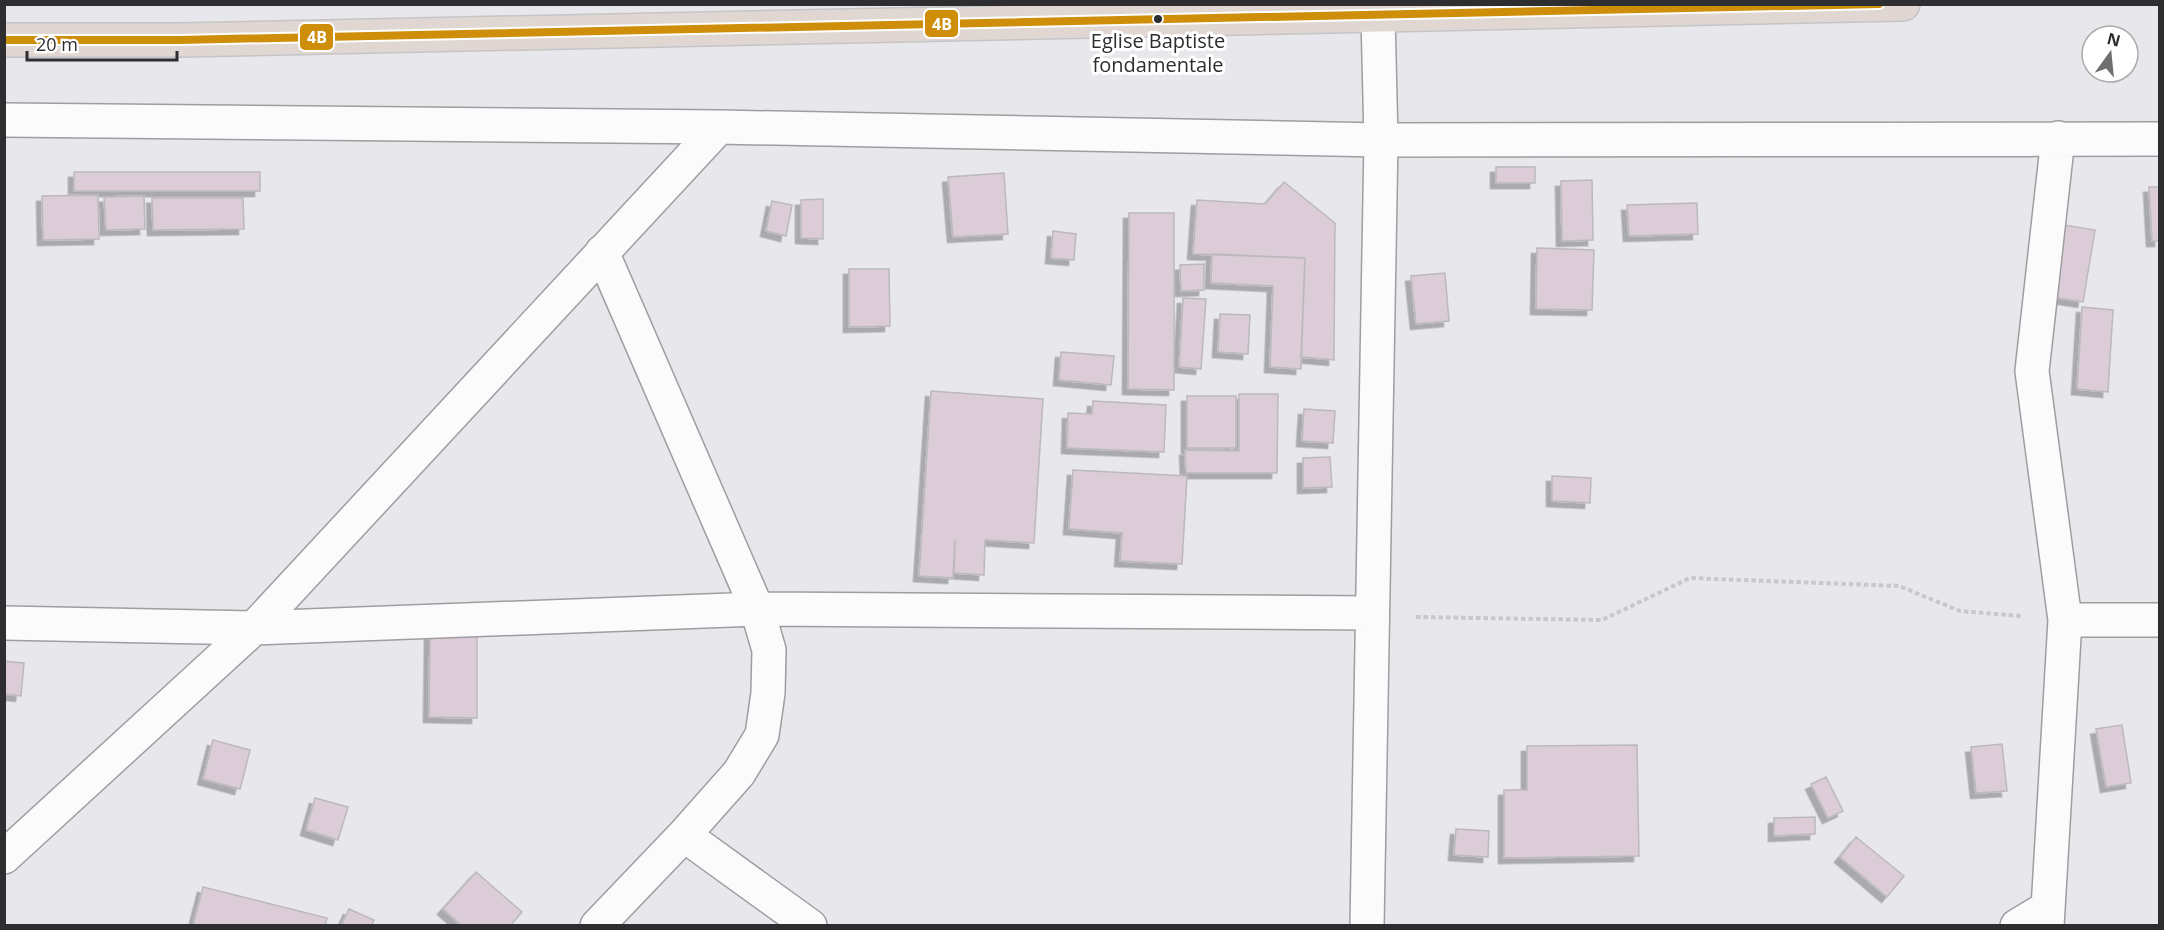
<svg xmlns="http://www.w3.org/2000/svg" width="2164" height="930" viewBox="0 0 2164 930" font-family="'Open Sans',sans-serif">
<defs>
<filter id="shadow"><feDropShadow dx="-5.5" dy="5.5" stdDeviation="0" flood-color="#0004"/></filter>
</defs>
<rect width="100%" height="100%" fill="#e8e7eb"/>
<path fill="#dbccd7" stroke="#bbb9bc" stroke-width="1.5" filter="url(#shadow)" d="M1496,167H1535V183H1496Z
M74,172H260V191H74Z
M1004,173L1008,234L953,237L948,177Z
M1592,180L1593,240L1562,241L1561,181Z
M1284,182L1335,223L1334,360L1301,357L1305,258L1193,254L1197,200L1265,204Z
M2149,187H2160V241H2152Z
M98,195L99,239L43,240L42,196Z
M144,196L145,229L106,230L104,197Z
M152,198H243L244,229L153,230Z
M823,199V239L801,238V200Z
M772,201L792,205L786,236L766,231Z
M1697,203L1698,234L1629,236L1627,205Z
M1129,213H1174V390L1128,389Z
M2064,225L2095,230L2083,302L2052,297Z
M1053,231L1076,234L1074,260L1051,258Z
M1537,248L1594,250L1592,310L1536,309Z
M1212,254L1305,258L1301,369L1270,367L1273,286L1211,283Z
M1204,264V290L1181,291L1180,265Z
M849,269H889L890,326L849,327Z
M1445,273L1449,321L1416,324L1411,276Z
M1183,298L1206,299L1201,369L1179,367Z
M2082,307L2113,310L2108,392L2077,389Z
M1220,314L1250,315L1248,354L1218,352Z
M1061,352L1114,356L1111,385L1059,380Z
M931,391L1043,399L1034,543L985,540L984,575L954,573L955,540L953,578L919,576Z
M1239,394H1278L1277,473H1186L1185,450L1239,451Z
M1187,396H1236V448H1187Z
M1093,401L1166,405L1164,452L1067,448L1068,413L1092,414Z
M1304,409L1335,411L1333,443L1302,441Z
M1330,457L1332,487L1303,488V458Z
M1073,470L1187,476L1182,564L1120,561L1122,533L1069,529Z
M1552,476L1591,478L1590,503L1552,501Z
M430,634L477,635V718L429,717Z
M4,661L24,663L21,696L4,694Z
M2122,725L2131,783L2106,787L2096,729Z
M213,740L250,750L240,789L203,779Z
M2002,744L2007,791L1976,793L1971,747Z
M1637,745L1639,856L1504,858V790H1527V746Z
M1826,777L1843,811L1828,818L1811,784Z
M315,798L348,807L338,840L306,830Z
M1815,817V834L1774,836V818Z
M1456,829L1489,831L1488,857L1454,855Z
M1856,837L1904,876L1887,897L1840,857Z
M476,872L522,912L510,926H462L443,909Z
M203,887L327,918L325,926H193Z
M349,909L374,920L371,926H341Z"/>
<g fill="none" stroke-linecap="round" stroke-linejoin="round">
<defs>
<path id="minor" d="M4,120L719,127L1381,140L2160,139
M2065,620H2160
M4,623L254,628L757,609L1372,613
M684,835L810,926
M4,857L254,628L719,127
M597,926L684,835L739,773L762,735L768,693L769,650L757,609L602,252
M1367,926L1381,140L1378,16
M2017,926L2047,908
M2047,926L2065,620L2032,371L2058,138"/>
<path id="highway" d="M4,40H179L1903,4"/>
</defs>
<use href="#minor" stroke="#9e9da1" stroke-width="36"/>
<use href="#highway" stroke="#c5c4c6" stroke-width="36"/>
<path stroke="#c8c8c9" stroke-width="4" stroke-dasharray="4.5 3" stroke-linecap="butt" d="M1416,617L1602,620L1690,578L1899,586L1960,611L2021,616"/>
<use href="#minor" stroke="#fcfbfc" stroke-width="33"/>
<use href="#highway" stroke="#e1d7d2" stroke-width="33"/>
<defs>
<path id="bus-1" d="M4,40H179L1879,4"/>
</defs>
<use href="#bus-1" stroke="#fff" stroke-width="12"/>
<use href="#bus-1" stroke="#cf8e0a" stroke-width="8"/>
</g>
<circle fill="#2e2d30" stroke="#fff" stroke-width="2" cx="1158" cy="19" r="5"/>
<g text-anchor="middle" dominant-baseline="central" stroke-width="6" stroke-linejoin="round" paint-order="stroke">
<g font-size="20" fill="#2e2d30" stroke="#fff">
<text x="1158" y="40">Eglise Baptiste<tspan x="1158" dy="24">fondamentale</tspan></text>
</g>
</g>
<g stroke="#fff" stroke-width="2">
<rect x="924" y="9" width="35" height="29" rx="6" fill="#cf8e0a"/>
<rect x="299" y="23" width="35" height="28" rx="6" fill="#cf8e0a"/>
</g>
<g font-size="16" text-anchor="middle" font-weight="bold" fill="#fff">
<text x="942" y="30">4B</text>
<text x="317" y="43">4B</text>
</g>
<rect width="2164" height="930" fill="none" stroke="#2e2d30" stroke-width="12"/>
<g transform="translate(2110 54) rotate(15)"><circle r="28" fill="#ffffff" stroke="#ababac" stroke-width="1.5"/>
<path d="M0-4.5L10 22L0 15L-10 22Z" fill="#6f6e71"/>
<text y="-9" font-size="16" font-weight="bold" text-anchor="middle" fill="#2e2d30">N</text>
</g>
<path d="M27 51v9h150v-9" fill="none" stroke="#2e2d30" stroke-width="3"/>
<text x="36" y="51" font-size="18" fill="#2e2d30" stroke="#ffffff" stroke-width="4.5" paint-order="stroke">20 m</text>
</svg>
